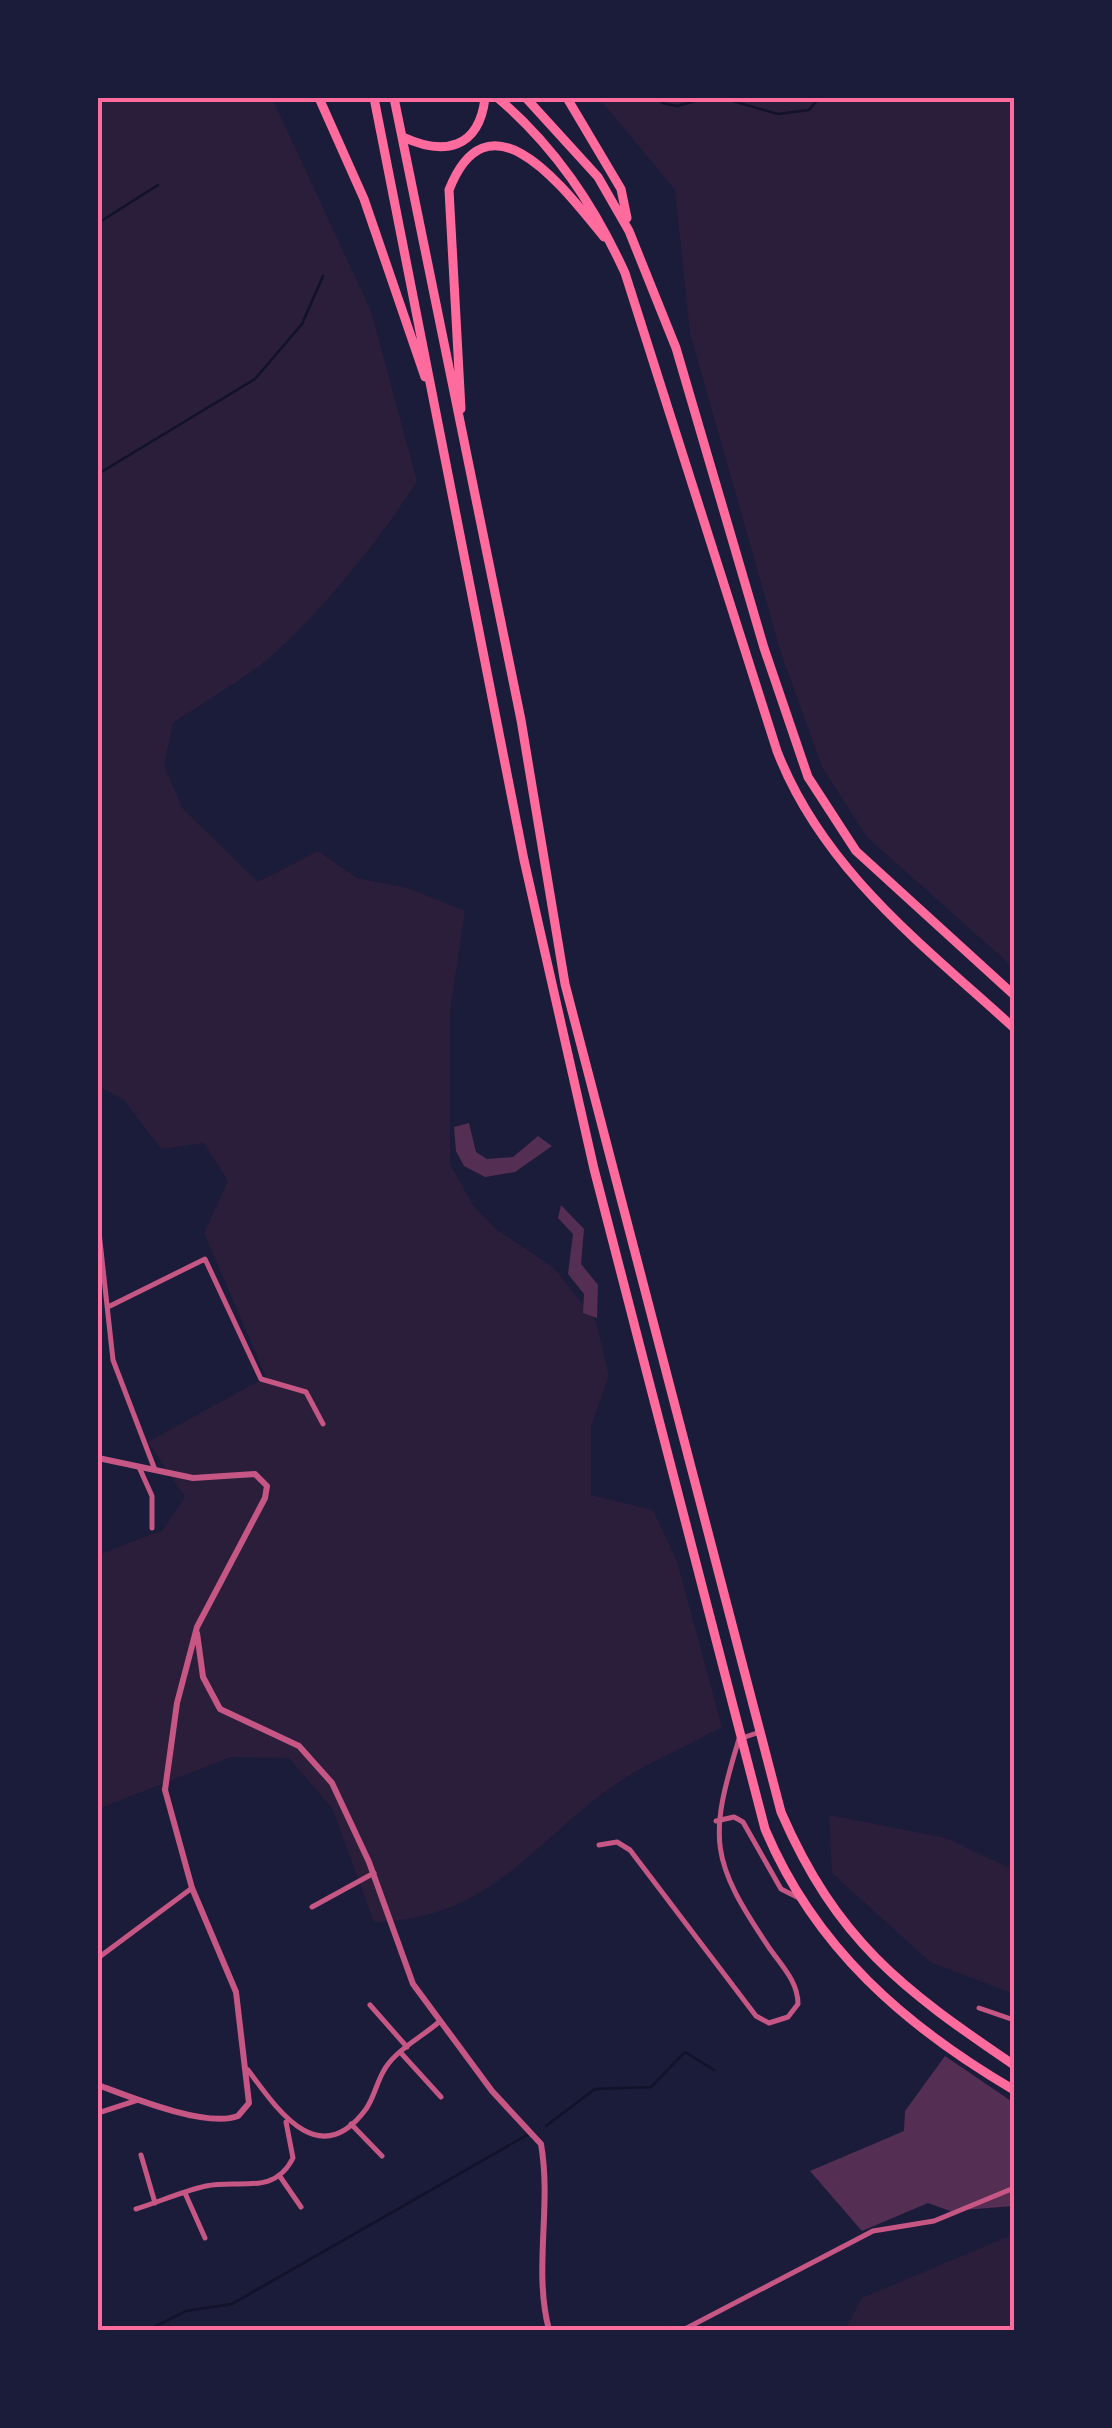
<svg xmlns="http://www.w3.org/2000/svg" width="1112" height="2428" viewBox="0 0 1112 2428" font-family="'Sofia Sans Condensed',sans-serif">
<rect width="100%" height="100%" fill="#1b1b3a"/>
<path fill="#2a1e3b" d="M98,98H272L371,311L417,481C383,536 313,623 263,663C235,685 202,703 173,723L164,766L183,809L258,882L318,851L357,878L408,888L465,911L450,1012V1164L473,1205L495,1228L555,1269L596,1321L609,1376L591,1426V1495L653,1510L677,1561L722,1727C689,1745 652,1761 620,1781C533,1840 494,1919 374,1922L332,1808L289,1758L231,1757L98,1809V1555L163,1530L185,1497L148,1442L266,1377L204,1233L228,1181L204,1143L161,1149L124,1100L98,1086Z
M599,98H1014V968L867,837L822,767L780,650L690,333L675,190Z
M829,1815L946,1838L1014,1870V1994L930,1962L832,1873Z
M1014,2234V2330H845L862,2298Z"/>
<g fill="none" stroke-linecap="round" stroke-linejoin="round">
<path stroke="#12122b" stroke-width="2.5" d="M722,98L778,114L809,110L819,98
M662,103L677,106L706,98
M98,223L158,185
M98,474L255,379L302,324L323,276
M546,2126L595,2089L651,2087L685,2052L714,2070
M148,2330L186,2311L232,2304L527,2135"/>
</g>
<path fill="#542f53" d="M469,1123L476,1152L487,1159L513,1157L538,1136L552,1146L515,1172L485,1177L464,1166L456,1151L454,1127Z
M561,1205L584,1229L581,1264L598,1285L597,1318L583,1313L584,1294L568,1274L573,1234L558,1218Z
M945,2056L1014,2103V2206L950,2211L928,2203L862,2231L810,2171L904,2131L905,2111Z"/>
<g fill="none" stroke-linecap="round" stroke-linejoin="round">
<path stroke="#c65784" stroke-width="5" d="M98,1223L113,1360L155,1470
M110,1306L205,1259L261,1379L306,1392L323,1424
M139,1467L152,1496V1528
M716,1821L734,1817L743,1822L781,1889L797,1897
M599,1845L617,1842L630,1850L756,2016L769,2023L788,2017L798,2004C798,1982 782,1966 770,1949C710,1860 708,1840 739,1739L760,1732
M312,1907L374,1873
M98,1958L192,1888
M370,2005L407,2047
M979,2008L1014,2020
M401,2053L441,2097
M248,2070C277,2109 319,2173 366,2109C375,2096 377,2080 386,2067C398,2049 423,2036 439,2022
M98,2113L138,2100
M351,2124L382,2156
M141,2155L155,2203
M279,2175L301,2207
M185,2193L205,2238
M136,2209C159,2202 183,2191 206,2186C239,2179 274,2196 293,2158L286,2122
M683,2330L873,2231L934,2221L1014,2188"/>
<path stroke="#c65784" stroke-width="6" d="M98,1458L193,1478L255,1474L267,1486L265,1498L197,1627L177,1703L165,1790L192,1888L236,1992L249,2103L238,2116C206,2128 130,2097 98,2085
M197,1633L203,1677L220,1709L299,1746L332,1783L369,1862L413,1984L492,2091L541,2144C552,2207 533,2269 549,2330"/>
<path stroke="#ff6b9d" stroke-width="9" d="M319,98L364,199L425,377
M374,98L524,860L594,1169L765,1829C815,1948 905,2026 1014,2090
M394,98L521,720L565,984L781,1812C837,1941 902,1989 1014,2065
M498,98C555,147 594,205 625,273L777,751C823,870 923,945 1014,1028
M526,98L598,177L629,231L676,348L764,648L808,777L856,851L1014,995
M567,98L621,189L627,218
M403,137C444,156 479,149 485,98
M461,409L449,190C490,85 568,194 604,237"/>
</g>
<rect width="1112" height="2428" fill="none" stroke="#1b1b3a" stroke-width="200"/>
<rect x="100" y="100" width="912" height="2228" fill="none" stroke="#ff6b9d" stroke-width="4"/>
</svg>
